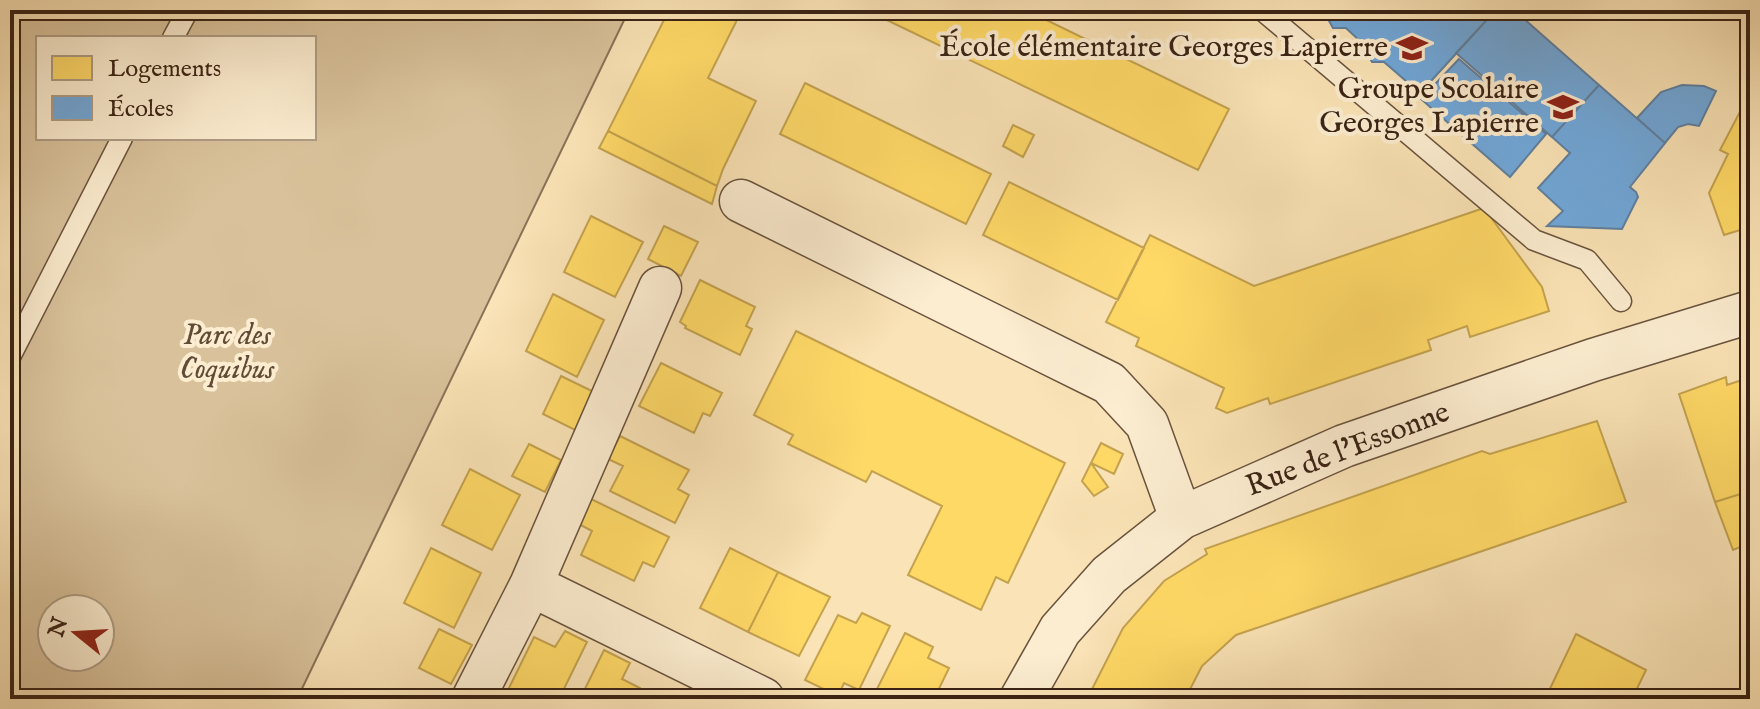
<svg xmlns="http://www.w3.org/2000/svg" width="1760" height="709" viewBox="0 0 1760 709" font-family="'IM FELL English',serif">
<rect width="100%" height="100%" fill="#fae3b6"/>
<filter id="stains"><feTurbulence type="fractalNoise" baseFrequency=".0025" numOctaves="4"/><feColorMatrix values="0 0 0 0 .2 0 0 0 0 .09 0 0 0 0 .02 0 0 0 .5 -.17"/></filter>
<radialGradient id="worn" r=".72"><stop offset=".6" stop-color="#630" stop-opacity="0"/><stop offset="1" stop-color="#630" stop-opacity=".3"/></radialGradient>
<path fill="#d9c29b" stroke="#8a7258" stroke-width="2" fill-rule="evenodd" d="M10,10H629L297,699H10ZM38,38H314V138H38ZM52,609H100V657H52Z"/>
<path fill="#ffd966" stroke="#c4a24e" stroke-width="2" d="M669,10H742L708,78L756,101L723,169L717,186L608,131Z
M866,10H1026L1229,109L1198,170Z
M805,83L991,174L966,224L780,134Z
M1744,104L1750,107V227L1724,235L1709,193L1728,154L1720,150Z
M1013,125L1034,135L1023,157L1003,146Z
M608,131L717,186L712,204L599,148Z
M1009,182L1144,248L1118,300L983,235Z
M1484,208L1542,287L1549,311L1470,337L1467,326L1428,340L1431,350L1270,404L1268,398L1227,413L1216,408L1224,388L1136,346L1139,338L1106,322L1150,235L1254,286Z
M591,216L643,242L615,297L564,272Z
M664,226L698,242L681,276L648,259Z
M700,280L755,307L746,326L752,329L740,355L685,328L686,326L680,322Z
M553,294L604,320L577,377L526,351Z
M796,331L1065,463L1008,583L996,577L981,610L908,575L942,506L872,471L866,482L788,444L793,435L754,415Z
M661,363L722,393L710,416L703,413L694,433L639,406Z
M1750,368V491L1715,502L1679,394L1726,377L1727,385L1748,378L1746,370Z
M561,376L594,392L575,430L543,414Z
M1597,421L1626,502L1236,635L1202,666L1185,699H1087L1123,628L1164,581L1207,554L1205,549L1482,451L1490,454Z
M620,436L689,470L678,489L689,495L675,523L610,491L623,466L608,459Z
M1101,443L1123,454L1114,474L1091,463Z
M529,444L561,460L545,492L512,476Z
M1091,463L1108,487L1094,496L1082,481Z
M470,469L520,495L492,550L442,525Z
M1750,491V548L1745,545L1733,550L1715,502Z
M589,498L669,537L654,567L643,562L634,581L581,555L592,531L577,523Z
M431,548L481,573L454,628L404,603Z
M730,548L778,572L748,632L700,608Z
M778,572L830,597L799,656L748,632Z
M862,613L890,626L859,690L844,683L838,696L805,680L838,615L856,623Z
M439,629L472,645L451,684L419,668Z
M565,631L587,642L559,699H526L508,690L534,637L555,647Z
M905,633L933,647L928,658L949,668L934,699H872Z
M1576,634L1646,670L1632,699H1545Z
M604,650L630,663L622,679L640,688L635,699H580Z"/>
<path fill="#6fa8dc" stroke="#5f80a0" stroke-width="2" d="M1323,10H1496L1420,93L1384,62H1372L1362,43L1346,28H1333Z
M1496,10H1514L1599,85L1552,137L1456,53Z
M1459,59L1546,134L1510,177L1421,99Z
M1599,85L1665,143L1630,187L1636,192L1638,197L1622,229L1547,226L1563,211L1538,188L1570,153L1552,137Z
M1682,85L1704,86L1716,91L1699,126L1688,124L1678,127L1665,143L1637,118L1661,92Z"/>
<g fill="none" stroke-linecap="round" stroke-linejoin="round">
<defs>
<path id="lane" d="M1262,10L1534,240L1587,260L1621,301
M173,38L188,10
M10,357L122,138"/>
<path id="street" d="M741,201L1109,383L1147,424L1181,518
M660,288L531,585L763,699
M473,699L531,585
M1021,699L1060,630L1109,575L1181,518L1344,446L1593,360L1750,312"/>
</defs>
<use href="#lane" stroke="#6a533d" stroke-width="23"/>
<use href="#street" stroke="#6a533d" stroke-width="45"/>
<use href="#lane" stroke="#fcedd0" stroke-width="20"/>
<use href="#street" stroke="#fcedd0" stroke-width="42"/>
</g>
<defs>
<symbol id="school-bare" viewBox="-9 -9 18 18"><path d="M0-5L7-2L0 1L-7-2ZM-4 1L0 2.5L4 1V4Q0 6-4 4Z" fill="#8f2418" stroke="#fcedd0" stroke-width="2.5" paint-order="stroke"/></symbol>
</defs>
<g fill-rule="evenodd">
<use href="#school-bare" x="1390" y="26" width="44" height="44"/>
<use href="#school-bare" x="1541" y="85" width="44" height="44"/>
</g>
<g text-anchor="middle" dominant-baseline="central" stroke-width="8" stroke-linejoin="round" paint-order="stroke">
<g font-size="30" fill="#3a2315" stroke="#fcedd0" text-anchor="end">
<text x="1388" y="48">École élémentaire Georges Lapierre</text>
<text x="1539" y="90">Groupe Scolaire<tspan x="1539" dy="34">Georges Lapierre</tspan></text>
</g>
<g font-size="30" font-style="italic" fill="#624b36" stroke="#fcedd0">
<text x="227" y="336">Parc des<tspan x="227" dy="34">Coquibus</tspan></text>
</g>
<g font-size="30" fill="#3a2315" stroke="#fcedd0">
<text transform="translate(1348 450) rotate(-21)">Rue de l'Essonne</text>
</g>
</g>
<rect width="1760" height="709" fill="none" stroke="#fae3b6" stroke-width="40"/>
<rect x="12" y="12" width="1736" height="685" fill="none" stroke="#3a2315" stroke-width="4"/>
<rect x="20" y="20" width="1720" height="669" fill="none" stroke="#3a2315" stroke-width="2"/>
<rect x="36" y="36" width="280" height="104" fill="#fcedd0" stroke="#ae9c85" stroke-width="2"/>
<rect x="52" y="56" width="40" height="24" fill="#ffd966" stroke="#ae9c85" stroke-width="2"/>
<text x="108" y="76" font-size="24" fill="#3a2315">Logements</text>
<rect x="52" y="96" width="40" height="24" fill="#6fa8dc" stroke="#ae9c85" stroke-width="2"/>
<text x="108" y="116" font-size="24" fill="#3a2315">Écoles</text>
<g transform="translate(76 633) rotate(288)"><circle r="38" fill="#fcedd0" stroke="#ae9c85" stroke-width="2"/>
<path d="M0-6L14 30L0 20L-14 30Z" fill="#8f2418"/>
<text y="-12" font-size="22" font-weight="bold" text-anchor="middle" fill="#3a2315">N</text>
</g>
<rect width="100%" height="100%" filter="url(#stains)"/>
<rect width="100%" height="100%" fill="url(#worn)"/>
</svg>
